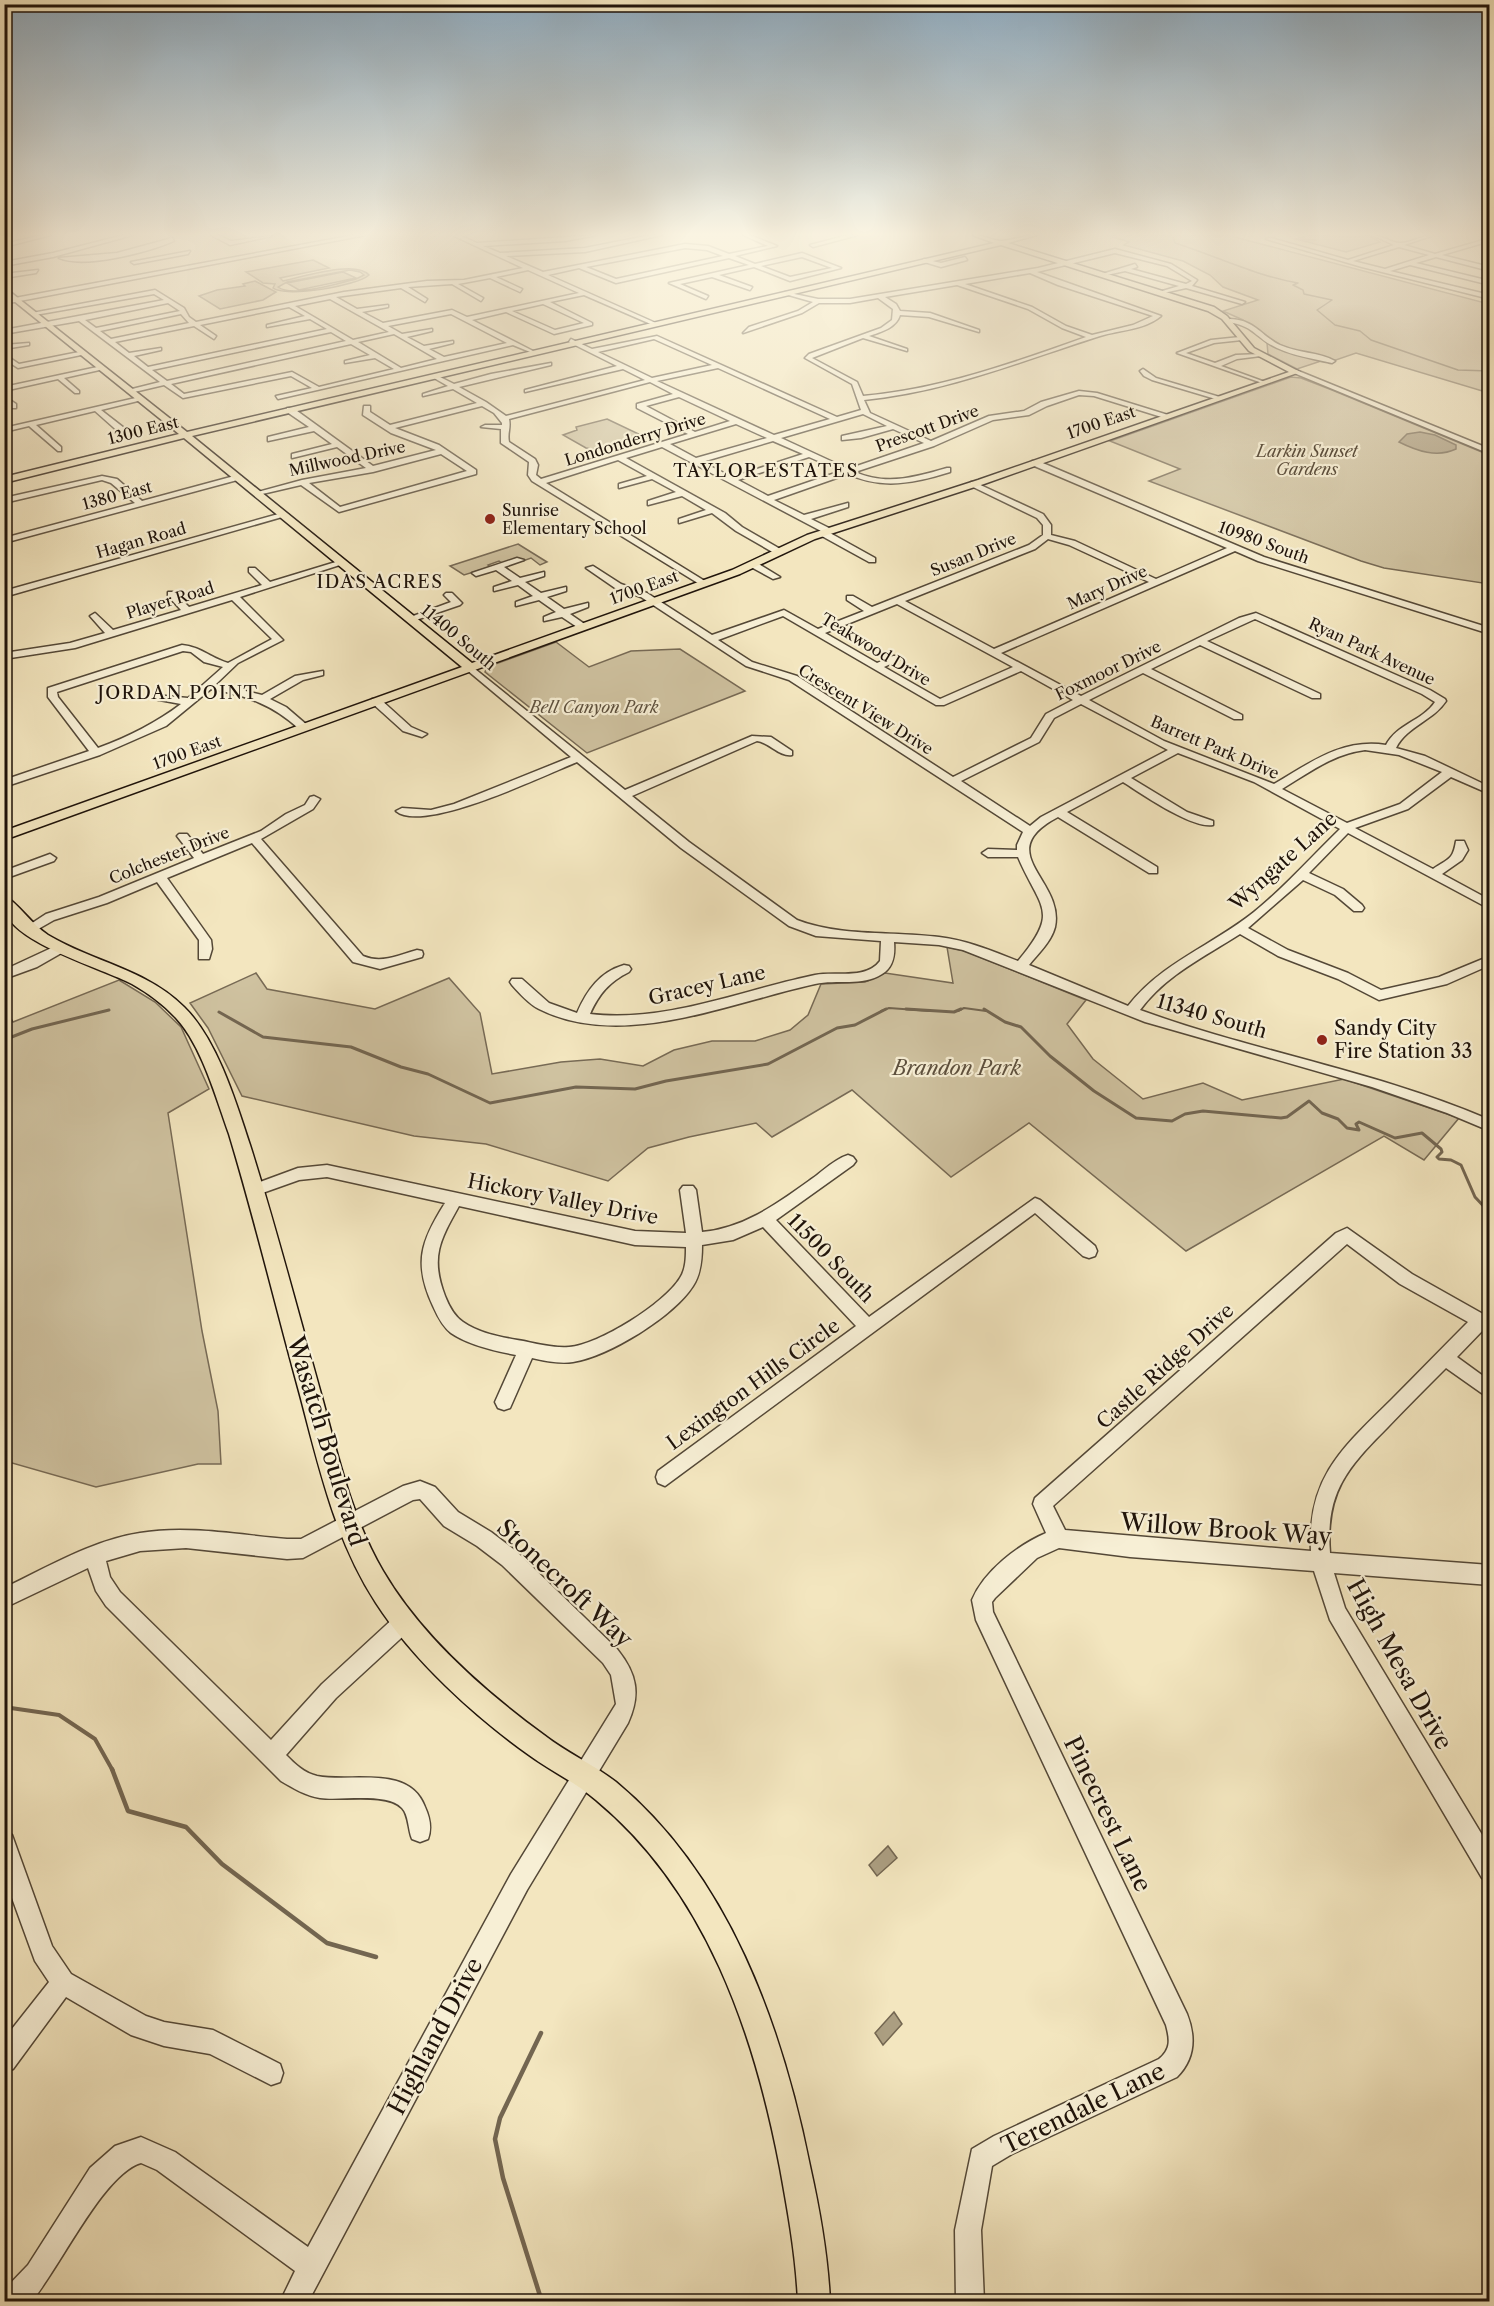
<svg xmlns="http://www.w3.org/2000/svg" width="1494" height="2306" viewBox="0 0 1494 2306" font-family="'Libre Caslon Text',serif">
<rect width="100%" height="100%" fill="#f3e6bf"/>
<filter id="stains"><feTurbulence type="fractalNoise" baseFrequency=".00333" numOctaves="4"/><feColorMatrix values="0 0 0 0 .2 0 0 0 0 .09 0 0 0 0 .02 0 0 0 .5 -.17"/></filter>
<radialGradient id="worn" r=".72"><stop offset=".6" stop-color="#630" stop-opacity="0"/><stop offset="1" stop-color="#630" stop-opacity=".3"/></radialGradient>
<path fill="#cfc2a0" stroke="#776a55" stroke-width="1.5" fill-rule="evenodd" d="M1107,235H1227L1489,304V393L1356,353L1330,362L1321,361L1297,369L1268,354L1267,343L1243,320L1223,311L1258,300L1223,287L1210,275L1183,261L1124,245L1129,242Z
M1310,235C1326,235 1355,239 1368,235L1380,242L1346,252L1296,239Z
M313,260L329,268L280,278L283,281C305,276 356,260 369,275C357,286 286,298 273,288L275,284L263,283L246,272ZM350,270L360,272L364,275L356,279C339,283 292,298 278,287L287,282Z
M343,272L356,278L299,290L287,283Z
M255,281L276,292L263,300L220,309L199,296L217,290L245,286L243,284Z
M1291,377L1301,378L1332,390L1489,455V584L1384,568L1361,561L1149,481L1180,469L1110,441Z
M607,419L645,437L596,450L586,448L563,435L577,430L576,427Z
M518,544L547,562L540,565L531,558L523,561L519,558L502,563L499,561L488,565L490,567L464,575L450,566Z
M556,642L589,667L631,651L680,649L745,691L587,753L485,672L487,667Z
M947,947L965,951L1086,1000L1067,1024L1093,1059L1143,1099L1203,1083L1242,1100L1344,1079L1459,1118L1424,1160L1384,1136L1186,1251L1029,1123L951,1177L852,1090L772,1137L756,1123L689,1137L648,1148L608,1181L486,1144L414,1136L242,1096L208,1028L190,1003L256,973L267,989L375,1009L449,978L480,1013L492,1074L561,1062L600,1059L643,1066L674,1050L712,1041H755L790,1030L808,1015L821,984L865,982L885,973L953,983Z
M119,980L155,1002L181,1027L209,1089L168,1113L202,1331L218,1411L221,1464H198L96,1487L5,1461L4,1011L6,1010L13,1022Z"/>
<path fill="#ab9e81" stroke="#736651" stroke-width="1.5" d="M1420,432L1435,435L1456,445V449C1437,458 1417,451 1399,442L1407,434Z
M888,1846L897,1858L877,1876L869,1865Z
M894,2012L902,2024L883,2045L875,2033Z"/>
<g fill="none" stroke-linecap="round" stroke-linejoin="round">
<path stroke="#736651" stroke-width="1.5" d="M1151,235L1173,237L1175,243C1216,256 1256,276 1298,283L1293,285L1303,290L1304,294L1332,300L1317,310L1335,325L1360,331L1371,340L1458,370L1490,371
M1298,239L1316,240"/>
<path stroke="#736651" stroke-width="2" d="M881,1011L889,1008L930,1011
M958,1011L964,1008L986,1011"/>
<path stroke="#736651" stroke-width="3" d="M906,1009L954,1012L961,1009
M984,1009L1005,1022L1021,1027L1050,1056L1094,1091L1136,1118L1172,1121L1185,1114L1203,1111L1281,1118L1287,1117L1309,1101L1322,1113L1338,1119L1347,1128L1359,1130L1356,1124L1359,1122L1395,1138L1422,1133L1441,1149L1442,1152L1437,1157L1439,1159L1451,1160L1461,1165L1475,1197L1490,1213
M219,1012L263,1037L351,1047L401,1067L428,1074L490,1103L576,1087L635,1089L666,1081L768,1064L837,1028L855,1025L886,1009
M4,1040L32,1029L109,1010"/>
<path stroke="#736651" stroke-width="4" d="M4,1707L59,1715L95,1739L113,1771"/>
<path stroke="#736651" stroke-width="4.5" d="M112,1769L128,1811L186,1827L222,1864L327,1943L376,1957
M541,2033L500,2118L495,2139L503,2178L542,2302"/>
<defs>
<path id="minor" d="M42,235H51L4,247V244Z
M124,235H133L53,257L4,266V262L53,253Z
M211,235H218L231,241L272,236L230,245Z
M354,235H366L4,304V300Z
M452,235H459L477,243L597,235L565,241L483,246L500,253L585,248L651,235H662L585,252L506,256L543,272L685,244L708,246L729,254L768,246L743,235H750L777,246L735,256L755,264L802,253L841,268L790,281L754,267L719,275L752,287L750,290L712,277L680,284L708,296L706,299L669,283L749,265L729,258L616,283L579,268L548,275L658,324L653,325L584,295L550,302L592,323V325L554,334L506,312L472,320L535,352V354L513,345L278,399L276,396L312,388L291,376L183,398L164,385L130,393L128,390L160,382L79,321L4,334V330L164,300L154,294L35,315L32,313L155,290L184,308L189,317L196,322L344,292L427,281L464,280L523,268ZM685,248L707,250L723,256L616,279L586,267ZM802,257L832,268L790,277L761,266ZM528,270L579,293L467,317L452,310L383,323L362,312L388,307V305L357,309L336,297L401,288L425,302L427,299L408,287L452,284L481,301L483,298L458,284L490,278L520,292L522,289L496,277ZM330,299L389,332L353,340L295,306ZM168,303L180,311L96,328L85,320ZM543,304L584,323L555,330L512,311ZM289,307L305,316L267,325V327L310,319L327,329L148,367L134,356L161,350V348L129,353L115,342L194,326L214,339L216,336L200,325ZM181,314L189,323L111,339L100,331ZM451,314L507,343L444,357L429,349L453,343V341L424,346L407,337L432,331V329L402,334L388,326ZM331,332L346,341L167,381L152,370ZM394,334L437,359L401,368L358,342ZM351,344L370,355L345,361V363L375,358L394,369L319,387L292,372L184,394L171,384Z
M848,235H858L813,247L810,245Z
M1372,235C1382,235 1391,243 1400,243C1412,243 1422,235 1434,235L1404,245L1435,254L1490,238V241L1442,255L1490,267V271L1436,257L1416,263L1490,281V285L1410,265L1390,271L1490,295V299L1362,267L1266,239L1271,238L1348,260L1394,245ZM1399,247L1429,255L1385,269L1353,261Z
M172,238L174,241C149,252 84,269 59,258L117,253Z
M1115,249L1171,264L1197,280L1192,286L1245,302L1242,304L1186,288L1159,294V292L1179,286L1125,271L1102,276V274L1135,264L1137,267L1131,269L1186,284L1192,281L1167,266L1115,253L1037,272L1161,316C1144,330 1120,330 1100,336C1021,361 947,392 864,400L870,413L931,441L989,416L1024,411L1041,402L1079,391L1097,393L1168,415V419L1094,396L1079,395L1047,406L1029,415L993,420L934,446L855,472C887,486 915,477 947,468H950V472C915,483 882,490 848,474L774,500L804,515L848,503V507L811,519L831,529L830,533L875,558V562H869L820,535L821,531L662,447L626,458L725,513L742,527L782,550V554H776L736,531L712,513L679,523V519L706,510L682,496L648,505V501L676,492L652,479L619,488V484L647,476L618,460L546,483L708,583L701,585L532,481L528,475L529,462L501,443V429L481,427L485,425H502V423L494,413L482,406L395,428L439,445L476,470V474L339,512L301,485L258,495L254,493L302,480L366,468L337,447L292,458V454L332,444L314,431L268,441V437L309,427L287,412V408H293L373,466L436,450L391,433L363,415L364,406H370V412L390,425L477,403L453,389L423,396V394L448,386L434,378V376H438L454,384L491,374L551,363V365L459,387L486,402L506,416L645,380L623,369L525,392V390L617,366L569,342L571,339L592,349L657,336L837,417L861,410L852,384L805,358L809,354L881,328L892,320L893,309L878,298L850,303H819L802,313L743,333L749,327L798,311L813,302L785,294V292L818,299H850L1038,268ZM1030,273L1058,285L1153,316L1133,325L1092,335L1066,326L1032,307L965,284ZM957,285L1028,309L1062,328L1086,337C1013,363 941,389 863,396L857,382L812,358L863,338L907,351V349L869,336C881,332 896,328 900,315L929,317L979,332V330L930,313L900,311L896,304L885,297ZM654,339L712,365L652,378L598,352ZM718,368L830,419L774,435L657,381ZM650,382L673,394L637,404V408L688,434L541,479L536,475L538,465L535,459L509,442C507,433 511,428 509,419ZM679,397L730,421L695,432L646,406ZM863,414L887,426L842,436V440L861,438L893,429L924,443L848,469L781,438ZM736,424L767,438L696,458L670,444ZM773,441L803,454L732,477L702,462ZM441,454L467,471L340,507L309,483L373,472ZM809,457L841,471L768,496L738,480Z
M190,251L188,254L134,264L131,262Z
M965,257L967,260L941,267L921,261L924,259L941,263Z
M38,270L36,273L4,278V274Z
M1230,319C1255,320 1260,335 1280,345C1297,353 1319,352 1335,361L1332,363C1314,359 1294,356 1277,348C1255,338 1255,326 1228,322Z
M1240,337L1242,340L1214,343L1186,353L1215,363L1236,355L1261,354V356L1237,359L1221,366L1265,382V384L1177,353L1211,340Z
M29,343V345L4,349V345Z
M84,351L86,354L18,368L4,359V354L19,364Z
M102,366L104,369L64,378L79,391V393H75L58,379L4,391V387Z
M1143,369L1156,378L1223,398L1219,400L1152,380L1144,376L1140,371Z
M1296,370L1490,449V454L1294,373Z
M4,396L16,404V408H10L4,402Z
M140,397L142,400L101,410L128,431V435H122L95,411L36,425L61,447V451H58L29,426L4,432V428Z
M1032,461H1038L1264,557L1490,628V634L1258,561L1235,551L1001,653L1081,696L1239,618L1256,613L1430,690L1445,699L1446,701C1433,721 1407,726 1396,748L1425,756L1490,787V794L1451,777L1408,809L1355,828L1433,869C1449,858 1453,860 1456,841H1464L1468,850L1462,860L1442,874L1490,900V909L1348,833L1309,873L1343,889L1362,905L1364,908L1362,911H1354L1335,895L1303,880L1248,928L1288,950L1348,973L1381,990L1439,977L1490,956V965L1447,984L1379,1000L1338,979L1278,956L1240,934C1204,957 1166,975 1140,1010C1255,1052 1377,1071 1490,1120V1131L1447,1113L1372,1087L1145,1022L963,950L939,945L894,942C895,954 894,967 882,974C862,987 837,979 815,984C732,1002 622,1051 539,1009C529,1004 520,994 512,985L510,982L512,979H522L549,1003L577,1013C587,990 600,972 624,965L629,966L631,969L629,972C609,982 599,994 590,1014C667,1023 742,990 815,975C835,971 866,980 880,961L881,941L816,936L789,926L681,848L577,762C545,775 423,834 396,811L402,808L431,810L454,804L571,757L467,670V666L470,665L625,790L752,736L771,737L792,751V755C779,757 770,743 757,741L632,796L689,842L797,920C841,937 892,931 939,937C966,940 992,951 1018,961C1061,910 1040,909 1018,857H988L982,853L988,849L1017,850V845L1023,832L789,680L746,666L641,597L615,588L586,568L593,566L621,584L647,593L712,635L784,610L818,629L864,611L847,600V596H853L872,607L1029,545L1043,535V525L1037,518L971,486V482H974L1043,514L1051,525V535L1075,541L1156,579L1227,548L1032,465ZM1048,539L1069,545L1149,582L994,649L905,601L1035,549ZM897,604L1013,667L940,699L884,667L899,660V656H893L877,663L825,633ZM783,616L936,705H944L1021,671L1073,700L1046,714L1031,738L953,777L797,676L752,662L718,640ZM1255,619L1422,694L1435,702C1422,721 1397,724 1386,745C1342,738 1310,763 1274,784L1164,741L1089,700L1143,673L1234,719H1242V715L1151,669L1200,645L1312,698H1320V694L1207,641ZM1081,704L1168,750L1041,817L1030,826L961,781L1039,742L1054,718ZM1365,750L1399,755L1442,772L1400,804L1347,823L1282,789C1310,772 1333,754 1365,750ZM1178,753L1254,782L1340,829C1311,857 1285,887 1254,912C1213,945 1161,963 1128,1006L1029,965C1038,954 1051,942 1055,927C1065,880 990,853 1058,817L1149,873H1157V867L1067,812L1123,782C1142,794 1192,829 1213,825V821L1187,812L1131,778Z
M238,475L242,477L241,479L4,543V538L135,503L111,483L102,480L4,503V498L102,476L117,479L142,501Z
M282,513L289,515L4,597V591Z
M517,558L524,560L504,567L520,578L544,572V576L525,582L541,593L566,587V591L547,597L564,609L588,603V607L570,614L586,625V629H580L562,617L544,621V617L556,612L539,600L516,606V602L533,596L518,585L494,591V587L512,581L496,570L476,576L472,573Z
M339,561L346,563L240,597L283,640L238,663L216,684L262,695L295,676L323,671V675L303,680L270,699L286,707L307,725V729H299C274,705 245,695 211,689L166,726L100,755L4,787V780L89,751L48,697V688L182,645C201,647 209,657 228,663L272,639L232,600L75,648L4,659V653L70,643L105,633L90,616L95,613L113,630L181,610L168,596V592H174L189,607L262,585L249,572V568H255L270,582ZM183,651L191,652L204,662L223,667L188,698L154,695V699L181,704C156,723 128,737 98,748L58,697L57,692Z
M751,563H757L780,577L773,579L751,567Z
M446,593H452L462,603L460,605L413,621L405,619L451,602L444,595Z
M372,699H380L411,727L427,734L422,737L403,731L372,703Z
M314,796L320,799L313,809L261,839L363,956C382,964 398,955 417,950L422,951L423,954L422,957L380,969L353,962L252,843L167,878L211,940L212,949L209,959H199V940L157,882L107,903L54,920L33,932H25L23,929L46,914L99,897L194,858L177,836L179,834H187L203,854L261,831L286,814L305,805L310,797Z
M50,854L56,858L54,861L4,879V871Z
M60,944L66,948L65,951L37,967L4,979V970Z
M848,1155L853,1157L856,1161L853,1165L776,1220L869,1317L1035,1198L1040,1200L1095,1246L1097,1251L1095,1256L1089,1258L1083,1256L1035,1213L665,1486L658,1483L656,1477L658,1471L856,1326L763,1227L733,1240L702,1245C702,1259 701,1274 693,1286C673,1317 609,1356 573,1362C560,1364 545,1361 532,1358L510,1408L504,1410L498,1408L495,1402L516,1355C495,1351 468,1345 451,1333C442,1326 437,1315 433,1306C413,1263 421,1241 445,1203L327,1177L299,1180L254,1196L249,1194L246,1190L249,1186L298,1168L327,1165L635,1231L686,1233L680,1190L683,1186H693L696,1190L702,1232C745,1228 778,1203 813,1178C824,1170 835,1159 848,1155ZM459,1206L635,1245L686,1247C686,1257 686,1269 680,1278C665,1303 599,1345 569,1347C555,1348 542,1345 528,1342C508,1338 481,1335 463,1322C454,1316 449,1306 445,1296C430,1257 440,1240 459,1206Z
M1347,1228L1412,1274L1483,1314L1490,1313V1327L1485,1328L1457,1357L1490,1381V1399L1446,1368C1426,1388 1406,1408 1387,1428C1347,1468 1325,1493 1330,1553L1490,1565V1585L1334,1573L1345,1608L1490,1848V1881L1482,1878L1330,1620L1314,1571L1130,1557L1059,1548L1037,1558L995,1598L992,1602L993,1612L1187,2014C1196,2037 1195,2059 1177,2077L1012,2154L992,2166L981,2230L984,2302H956L955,2230L972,2149L994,2136L1159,2059C1171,2049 1170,2040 1166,2025L976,1620L972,1600C984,1571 1018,1545 1046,1533L1033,1504L1035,1498L1336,1233ZM1347,1244L1400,1284L1468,1322C1442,1348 1417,1374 1391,1400C1342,1448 1307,1478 1311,1551L1065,1530L1053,1506Z
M420,1481L435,1487L458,1512L491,1532L516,1551L617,1649C637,1674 641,1694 628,1723L527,1890L308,2302H280L295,2271L157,2170L141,2163C103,2174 60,2268 31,2302H4V2290L28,2265L90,2168L115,2146L141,2137L175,2152L308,2247L511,1874L616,1704L611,1675L603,1663L502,1565L477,1546L444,1526L420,1499L413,1500L303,1558L287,1559L186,1548L140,1551L106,1561L110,1577L120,1592L271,1740L322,1684L397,1615L404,1612L411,1615L414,1622L411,1629L336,1698L286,1755C295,1764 304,1773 317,1776C352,1783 409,1764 425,1807C430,1818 432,1828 428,1839L420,1842L412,1839C408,1830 409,1815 402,1808C387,1792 341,1801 320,1798C306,1796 293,1788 281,1781L106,1606L96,1591L88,1568L4,1608V1588C48,1567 93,1540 140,1533C188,1525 239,1535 287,1539H301L403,1486Z
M4,1832L12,1835L52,1946L71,1974L146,2016L164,2022L213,2030L280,2064L283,2073L280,2082L271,2085L210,2054L164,2046L131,2035L66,1997L13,2069L4,2072V2039L49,1982L35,1961L4,1876Z"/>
<path id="major" d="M973,235C983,235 993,241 1002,241C1014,240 1025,235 1037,235L1008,243L1214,307L1227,316L1254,348L1300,372L984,484L815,539L740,574L4,840V831L462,667L184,438L4,483V477L179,434L4,293V287L187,432L994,243ZM1001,245L1208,311L1222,319L1249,351L1289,372L978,480L807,535L732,570L472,663L192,436Z
M4,895C20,905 31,924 48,935C93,962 146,969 184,1007C217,1039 236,1102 250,1145C277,1230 299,1316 323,1401C339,1460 352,1518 383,1571C421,1636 484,1691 544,1735C567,1753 593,1764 616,1782C729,1876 782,2026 810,2166C820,2211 828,2256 830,2302H798C796,2256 788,2212 780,2168C754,2032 706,1891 596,1800C575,1782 551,1771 529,1755C474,1716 413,1660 376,1603C335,1540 319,1467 300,1395C276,1308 255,1220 229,1134C216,1098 202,1046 176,1018C163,1004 148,993 132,984C104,969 12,943 4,909C4,905 4,900 4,895Z"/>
</defs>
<use href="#minor" stroke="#544837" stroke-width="3"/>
<use href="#major" stroke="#1f130a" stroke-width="3"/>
<use href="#minor" fill="#f7efd5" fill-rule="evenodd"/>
<use href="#major" fill="#f3e6bf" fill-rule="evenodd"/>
</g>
<linearGradient id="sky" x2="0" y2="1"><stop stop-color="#8fabbf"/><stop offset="0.42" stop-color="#faf4e2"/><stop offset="1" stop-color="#faf4e2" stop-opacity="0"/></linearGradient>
<rect width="1494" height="558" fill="url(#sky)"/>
<g fill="#8f2418" stroke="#f7efd5" stroke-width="2">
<circle cx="490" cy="519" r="6"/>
<circle cx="1322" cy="1040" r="6"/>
</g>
<g text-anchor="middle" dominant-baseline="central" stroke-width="4.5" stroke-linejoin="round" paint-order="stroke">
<g font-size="16" fill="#1f130a" stroke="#f7efd5">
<text transform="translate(1101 422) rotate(-19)">1700 East</text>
<text transform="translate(927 428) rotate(-20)">Prescott Drive</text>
<text transform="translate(143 430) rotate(-14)">1300 East</text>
<text transform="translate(635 439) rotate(-17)">Londonderry Drive</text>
<text transform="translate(347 458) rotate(-12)">Millwood Drive</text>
<text transform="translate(117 495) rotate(-15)">1380 East</text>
<text transform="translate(141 540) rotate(-16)">Hagan Road</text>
<text transform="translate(1264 542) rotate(20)">10980 South</text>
<text transform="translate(973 554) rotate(-22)">Susan Drive</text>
<text transform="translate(644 587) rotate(-20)">1700 East</text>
<text transform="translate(1107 587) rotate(-24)">Mary Drive</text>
<text transform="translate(170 600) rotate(-17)">Player Road</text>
<text transform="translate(459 637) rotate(40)">11400 South</text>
<text transform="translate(876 649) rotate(31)">Teakwood Drive</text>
<text transform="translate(1372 651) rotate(25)">Ryan Park Avenue</text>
<text transform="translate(1108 670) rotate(-26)">Foxmoor Drive</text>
<text transform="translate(866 709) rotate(32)">Crescent View Drive</text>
<text transform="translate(1215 747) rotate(23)">Barrett Park Drive</text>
<text transform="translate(187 752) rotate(-20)">1700 East</text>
<text transform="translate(169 855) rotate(-22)">Colchester Drive</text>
</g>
<g font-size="16" font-style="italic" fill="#5d503e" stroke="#f7efd5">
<text x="1307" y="451">Larkin Sunset<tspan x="1307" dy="18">Gardens</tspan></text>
<text x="594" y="707">Bell Canyon Park</text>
</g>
<g font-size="16" fill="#1f130a" stroke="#f7efd5" text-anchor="start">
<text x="502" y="510">Sunrise<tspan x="502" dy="18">Elementary School</tspan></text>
</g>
<g font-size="18" letter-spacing="1.5" fill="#1f130a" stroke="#f7efd5">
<text x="766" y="471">TAYLOR ESTATES</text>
<text x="380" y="582">IDAS ACRES</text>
<text x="178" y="693">JORDAN POINT</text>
</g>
<g font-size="20" fill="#1f130a" stroke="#f7efd5">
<text transform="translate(1283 861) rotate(-42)">Wyngate Lane</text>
<text transform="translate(707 985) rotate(-13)">Gracey Lane</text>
<text transform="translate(1212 1016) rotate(16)">11340 South</text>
<text transform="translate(563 1199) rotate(11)">Hickory Valley Drive</text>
<text transform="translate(831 1258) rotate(46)">11500 South</text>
<text transform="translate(1165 1366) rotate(-42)">Castle Ridge Drive</text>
<text transform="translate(753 1384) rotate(-36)">Lexington Hills Circle</text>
</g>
<g font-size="20" fill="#1f130a" stroke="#f7efd5" text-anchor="start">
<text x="1334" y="1028">Sandy City<tspan x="1334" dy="23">Fire Station 33</tspan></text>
</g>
<g font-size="20" font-style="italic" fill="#5d503e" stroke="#f7efd5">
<text x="957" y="1068">Brandon Park</text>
</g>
<g font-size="24" fill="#1f130a" stroke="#f7efd5">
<text transform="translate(327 1441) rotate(73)">Wasatch Boulevard</text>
<text transform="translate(1226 1529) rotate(4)">Willow Brook Way</text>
<text transform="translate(565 1583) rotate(43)">Stonecroft Way</text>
<text transform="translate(1400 1664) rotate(61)">High Mesa Drive</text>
<text transform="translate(1108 1814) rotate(64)">Pinecrest Lane</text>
<text transform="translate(435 2036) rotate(-62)">Highland Drive</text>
<text transform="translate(1083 2108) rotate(-26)">Terendale Lane</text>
</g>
</g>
<rect width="1494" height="2306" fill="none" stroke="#f3e6bf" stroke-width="24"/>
<rect x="6" y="6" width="1482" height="2294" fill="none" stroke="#1f130a" stroke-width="3"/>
<rect x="12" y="12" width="1470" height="2282" fill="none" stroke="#1f130a" stroke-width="1.5"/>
<rect width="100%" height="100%" filter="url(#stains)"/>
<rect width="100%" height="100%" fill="url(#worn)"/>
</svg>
